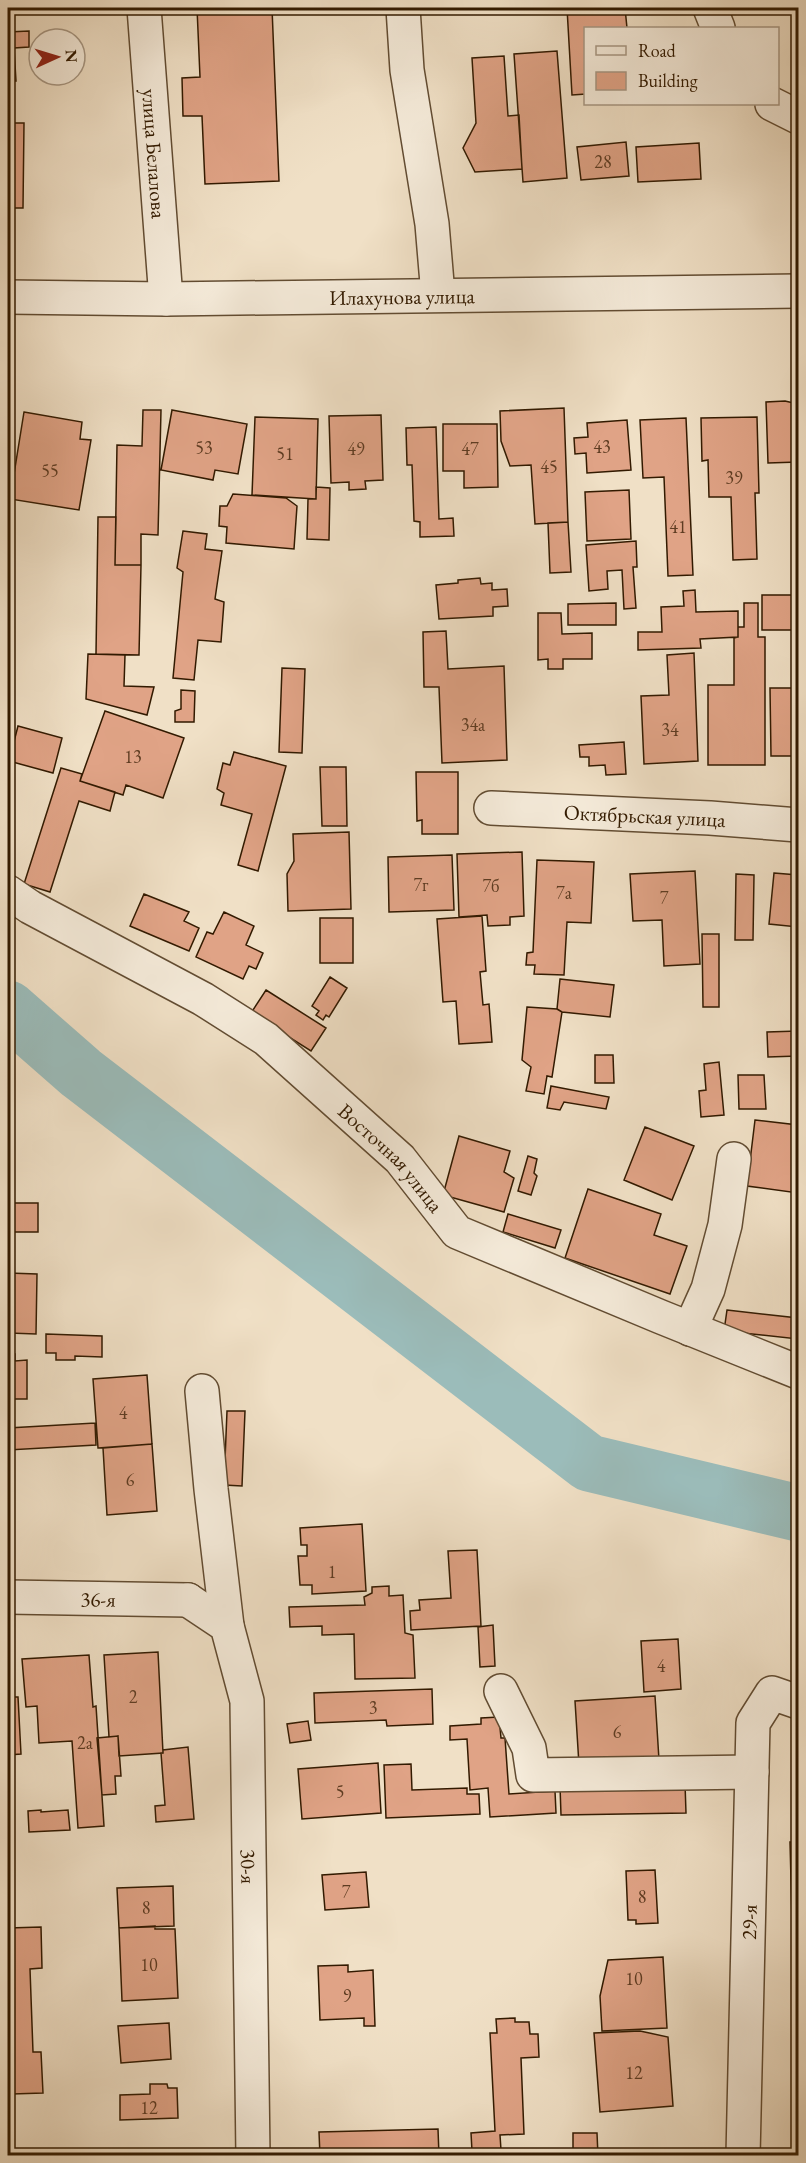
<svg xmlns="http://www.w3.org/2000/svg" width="806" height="2163" viewBox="0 0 806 2163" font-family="'EB Garamond',serif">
<rect width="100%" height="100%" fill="#f0e0c6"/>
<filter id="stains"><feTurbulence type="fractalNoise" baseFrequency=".00333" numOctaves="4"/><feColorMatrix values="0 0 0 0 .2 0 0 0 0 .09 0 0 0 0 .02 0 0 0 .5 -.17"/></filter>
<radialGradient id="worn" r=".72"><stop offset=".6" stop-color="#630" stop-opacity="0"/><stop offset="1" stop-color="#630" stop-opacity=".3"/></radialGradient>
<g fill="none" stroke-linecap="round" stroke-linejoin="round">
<path stroke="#9bbcba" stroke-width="57" d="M8,1009L81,1073L589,1463L798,1513"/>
</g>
<path fill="#e0a386" stroke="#321a00" stroke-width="1.5" d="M197,8H272L279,181L205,184L202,116H183L182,78L200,77Z
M567,8H625L627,28H586V94L572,95Z
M29,31V47L14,48L16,81H8V32Z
M557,51L567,178L523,182L514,54Z
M504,56L508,116L519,115L522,169L475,172L463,148L476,123L472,58Z
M8,123H24L23,208H8Z
M626,142L629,176L581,180L577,147Z
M699,143L701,179L638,182L636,147Z
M785,401L798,404V462L768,463L766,402Z
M564,408L568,522L535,524L531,465L510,466L501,441L500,411Z
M143,410H161L158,535L141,534V565H115L117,445L142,446Z
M172,410L247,424L238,474L215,470L213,480L161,470Z
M24,412L82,422L80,439L91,440L79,510L10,499Z
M381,415L383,480L365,481L366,489L349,490V482L331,483L329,416Z
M255,417L318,419L316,499L252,495Z
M757,417L759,493H755L757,559L733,560L731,497H709L708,460L702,461L701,418Z
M686,418L693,575L668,576L664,477L643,478L640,420Z
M627,420L631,470L587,473L586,453L575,454L574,438L588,437L587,423Z
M443,424H497L498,487L464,488V471H443Z
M436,427L439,519L453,518L454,536L420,537V522L414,521L412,465H407L406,428Z
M316,487L330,488L329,540L307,539L308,499H316Z
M629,490L631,539L587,541L585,492Z
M233,494L286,498L297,506L294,549L226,543L227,527L219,526L220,506H227Z
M98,517H116L115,565H141L139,655L96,654Z
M568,522L571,572L550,573L548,523Z
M183,531L207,534L205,549L222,551L215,599L224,602L221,642L198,640L194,680L173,678L183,572L177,568Z
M636,541L637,567H633L636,608L624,609L622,570L607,571L608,589L589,591L586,545Z
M480,578L481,584L492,583V590L507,589L508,606L493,607V616L439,619L436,585L458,583V580Z
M695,590L696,612L738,611V637L700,639L701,648L638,650V632H662L661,607L684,606L683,591Z
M762,595H795L796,630H762Z
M616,603V625H568V604Z
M744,603H758V637H765V765H708V685H734V638L738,637V627H744Z
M538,613H561L562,634L592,633V659H563V669H548V659L538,660Z
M446,631L448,669L504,666L507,760L442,763L439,687H424L423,632Z
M694,653L698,761L644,764L641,696L669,695L667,655Z
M88,654L125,655L124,686L154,687L147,715L86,699Z
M282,668L305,669L302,753L279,752Z
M770,688H798V767H796V756H771Z
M181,690L195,691L194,722H175V711L181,709Z
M105,711L184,738L163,798L126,785L123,795L80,781Z
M18,726L62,738L53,773L9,761Z
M624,742L626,774L606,775L605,765L589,766V757H580L579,745Z
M234,752L286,766L258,871L238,865L252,814L221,805L224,793L217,789L223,763L230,765Z
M320,767H346L347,826H322Z
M61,768L82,774L80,781L115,792L110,811L79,801L50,892L24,884Z
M416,772H458V834H422V820L417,821Z
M349,832L351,909L288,911L287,874L294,861L293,834Z
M522,852L524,916L510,917V925L488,926L487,915L459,917L457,854Z
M452,855L454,910L389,912L388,857Z
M537,860L594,862L591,923L567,922L564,975L534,974L535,965H526L527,953L533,952Z
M695,871L700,964L664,966L662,920L633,921L630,874Z
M774,873L798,875V927L769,924Z
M736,874L754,875L753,940H735Z
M144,894L189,912L184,921L199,928L189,951L130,926Z
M224,912L254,926L246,945L263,953L256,969L249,966L243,979L196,957L207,932L213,934Z
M482,916L486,971L480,972L483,1005L489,1004L492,1042L459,1044L456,1001L443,1002L437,919Z
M320,918H353V963H320Z
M702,934H719V1007H703Z
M330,977L347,988L329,1017L326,1015L323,1020L316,1015L319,1011L312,1006Z
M560,979L614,985L610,1017L562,1012L557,1009Z
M266,990L326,1028L311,1051L251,1013Z
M527,1007L557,1009L562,1012L552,1077L547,1076L544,1094L526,1091L531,1067L522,1060Z
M798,1031V1056L768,1057L767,1032Z
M595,1055H613L614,1083H595Z
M719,1062L724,1115L701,1117L699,1091L706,1090L704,1064Z
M738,1075H764L766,1109H739Z
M551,1086L609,1097L606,1109L564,1102L560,1110L547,1108Z
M755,1120L798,1125V1193L747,1186Z
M645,1127L694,1146L672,1200L624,1180Z
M459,1136L510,1151L504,1172L514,1178L504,1212L443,1195Z
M528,1156L537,1159L534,1173L537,1176L531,1195L518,1191Z
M588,1189L661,1214L654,1235L687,1246L670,1294L565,1258Z
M795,1198H798V1272H796Z
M8,1203H38V1232H8Z
M508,1214L561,1230L555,1248L503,1232Z
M8,1273L37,1274L36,1334L9,1333V1341H8Z
M727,1310L798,1318V1339L724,1331Z
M46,1334L102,1336V1357L75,1356V1360H56V1353H46Z
M8,1354H15V1361L27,1360V1399H14V1423H8Z
M147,1375L152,1444L98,1448L93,1379Z
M227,1411H245L242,1486L224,1485Z
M95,1423L96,1445L8,1450V1428Z
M152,1444L157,1511L107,1515L103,1448Z
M362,1524L366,1591L312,1594V1585H300L298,1556H307V1545H301L300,1528Z
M477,1550L481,1626L411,1630L410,1611L420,1610L419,1600L451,1598L448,1551Z
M389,1586V1596L403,1595L405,1633L413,1635L415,1678L355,1679L354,1634L322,1635V1626L290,1627L289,1607L365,1605L364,1597L372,1593V1587Z
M493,1625L495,1666L480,1667L478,1627Z
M678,1639L681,1689L644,1692L641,1641Z
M158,1652L163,1753L119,1756L118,1736L109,1737L104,1655Z
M89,1655L93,1707L96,1706L104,1826L78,1828L72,1741L39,1743L37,1706L26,1707L22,1659Z
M432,1689L433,1724L387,1726L386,1720L315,1723L314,1693Z
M655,1696L659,1760L579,1765L575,1701Z
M8,1697H18L21,1754L8,1755Z
M499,1717L501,1738H505L509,1794L555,1791L556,1813L490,1817L488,1788L470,1790L467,1739L450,1740V1726L481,1724V1718Z
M308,1721L311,1740L290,1743L287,1724Z
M118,1736L121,1776H115L116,1794L102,1795L97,1738Z
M188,1747L194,1819L156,1822L155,1806L165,1805L161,1753H163V1750Z
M378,1763L381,1813L302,1819L298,1769Z
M411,1764L412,1790L467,1788V1794H479L480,1814L386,1818L384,1765Z
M685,1783L686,1813L561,1815L560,1786Z
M41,1810V1812L68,1810L70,1830L29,1832L28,1811Z
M790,1842H798V1917L792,1918Z
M655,1870L658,1923L636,1924V1920H628L626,1871Z
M366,1872L369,1907L325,1910L322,1875Z
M173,1886L174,1926L119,1928L117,1888Z
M155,1926V1929H175L178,1998L122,2001L119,1928Z
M41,1927L42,1968L30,1969L33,2052H41L43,2093L12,2094L8,1928Z
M796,1941H798V2000H796Z
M663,1957L667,2028L602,2031L600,1996L608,1960Z
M348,1965V1972L373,1970L375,2026H364V2018L320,2020L318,1966Z
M515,2018V2022H529L530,2034H538L539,2057L521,2058L524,2134L500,2135L501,2150L472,2151L471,2133L495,2131L490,2033H497L496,2019Z
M169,2023L171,2059L121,2063L118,2026Z
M640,2031L668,2037L673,2106L600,2112L594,2033Z
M150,2084H167L168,2088H177L178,2118L120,2120V2095L150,2094Z
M438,2129L439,2156H320L319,2132Z
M573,2133H597L598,2156H573Z"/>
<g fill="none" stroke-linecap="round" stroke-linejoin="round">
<defs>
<g id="minor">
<path id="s1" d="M144,8L166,299"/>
<path d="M403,8L407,70L432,224L438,295"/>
<path d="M710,8L718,28"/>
<path d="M772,104L798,117"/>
<path id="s2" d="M8,297L166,299L798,291"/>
<path id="s3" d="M491,808L710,818L798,825"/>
<path id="s4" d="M8,892L30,907L203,999L266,1039L400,1159L457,1232L661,1317L798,1372"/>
<path d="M690,1329L708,1289L725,1225L734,1159"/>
<path d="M202,1391L211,1489L227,1626"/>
<path id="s5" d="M8,1597L188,1600"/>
<path id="s6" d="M188,1600L227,1626L247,1701L253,2156"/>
<path d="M501,1691L529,1748L533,1775L752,1772"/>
<path id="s7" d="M743,2156L753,1723L772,1693L798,1702"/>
</g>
</defs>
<use href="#minor" stroke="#624c32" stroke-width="36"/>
<use href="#minor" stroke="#f5ebda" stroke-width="33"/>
</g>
<g text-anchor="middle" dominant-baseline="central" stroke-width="4.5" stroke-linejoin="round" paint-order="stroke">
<g font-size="18" fill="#5e3c22">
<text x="603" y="161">28</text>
<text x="602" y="446">43</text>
<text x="204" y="447">53</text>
<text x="356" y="448">49</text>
<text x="470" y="448">47</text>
<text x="285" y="453">51</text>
<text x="549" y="466">45</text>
<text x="50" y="470">55</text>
<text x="734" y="477">39</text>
<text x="678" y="526">41</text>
<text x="473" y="724">34а</text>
<text x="670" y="729">34</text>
<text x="133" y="756">13</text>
<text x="421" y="884">7г</text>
<text x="491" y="885">7б</text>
<text x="564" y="892">7а</text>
<text x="664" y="897">7</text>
<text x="123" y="1412">4</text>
<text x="130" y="1479">6</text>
<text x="332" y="1571">1</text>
<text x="661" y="1665">4</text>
<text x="133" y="1696">2</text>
<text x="373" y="1707">3</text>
<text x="617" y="1731">6</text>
<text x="85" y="1742">2а</text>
<text x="340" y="1791">5</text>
<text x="346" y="1891">7</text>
<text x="642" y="1896">8</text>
<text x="146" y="1907">8</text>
<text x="149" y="1964">10</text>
<text x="634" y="1978">10</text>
<text x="347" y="1995">9</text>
<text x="634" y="2072">12</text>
<text x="149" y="2107">12</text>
</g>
<g font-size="21" fill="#321a00" stroke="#f5ebda">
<text stroke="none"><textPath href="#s1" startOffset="146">улица Белалова</textPath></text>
<text stroke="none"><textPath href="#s2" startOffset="394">Илахунова улица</textPath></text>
<text stroke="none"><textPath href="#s3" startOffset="154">Октябрьская улица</textPath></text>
<text stroke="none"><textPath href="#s4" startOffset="470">Восточная улица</textPath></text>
<text stroke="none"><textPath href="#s5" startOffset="90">36-я</textPath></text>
<text stroke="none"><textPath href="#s6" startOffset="290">30-я</textPath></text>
<text stroke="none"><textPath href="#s7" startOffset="234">29-я</textPath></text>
</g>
</g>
<rect width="806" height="2163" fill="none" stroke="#f0e0c6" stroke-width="30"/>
<rect x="9" y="9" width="788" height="2145" fill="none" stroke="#321a00" stroke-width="3"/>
<rect x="15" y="15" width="776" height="2133" fill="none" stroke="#321a00" stroke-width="1.5"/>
<rect x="584" y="27" width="195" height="78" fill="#f5ebda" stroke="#a79783" stroke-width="1.5"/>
<rect x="596" y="46" width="30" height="9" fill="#f5ebda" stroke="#a79783" stroke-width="1.5"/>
<text x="638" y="57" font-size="18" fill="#321a00">Road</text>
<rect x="596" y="72" width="30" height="18" fill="#e0a386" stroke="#a79783" stroke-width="1.5"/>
<text x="638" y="87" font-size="18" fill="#321a00">Building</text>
<g transform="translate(57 57) rotate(86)"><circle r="28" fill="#f5ebda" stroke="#a79783" stroke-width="1.5"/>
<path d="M0-4.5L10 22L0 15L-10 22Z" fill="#8f2418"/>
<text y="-9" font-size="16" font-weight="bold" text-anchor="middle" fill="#321a00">N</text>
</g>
<rect width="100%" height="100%" filter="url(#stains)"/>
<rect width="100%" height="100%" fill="url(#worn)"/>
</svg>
